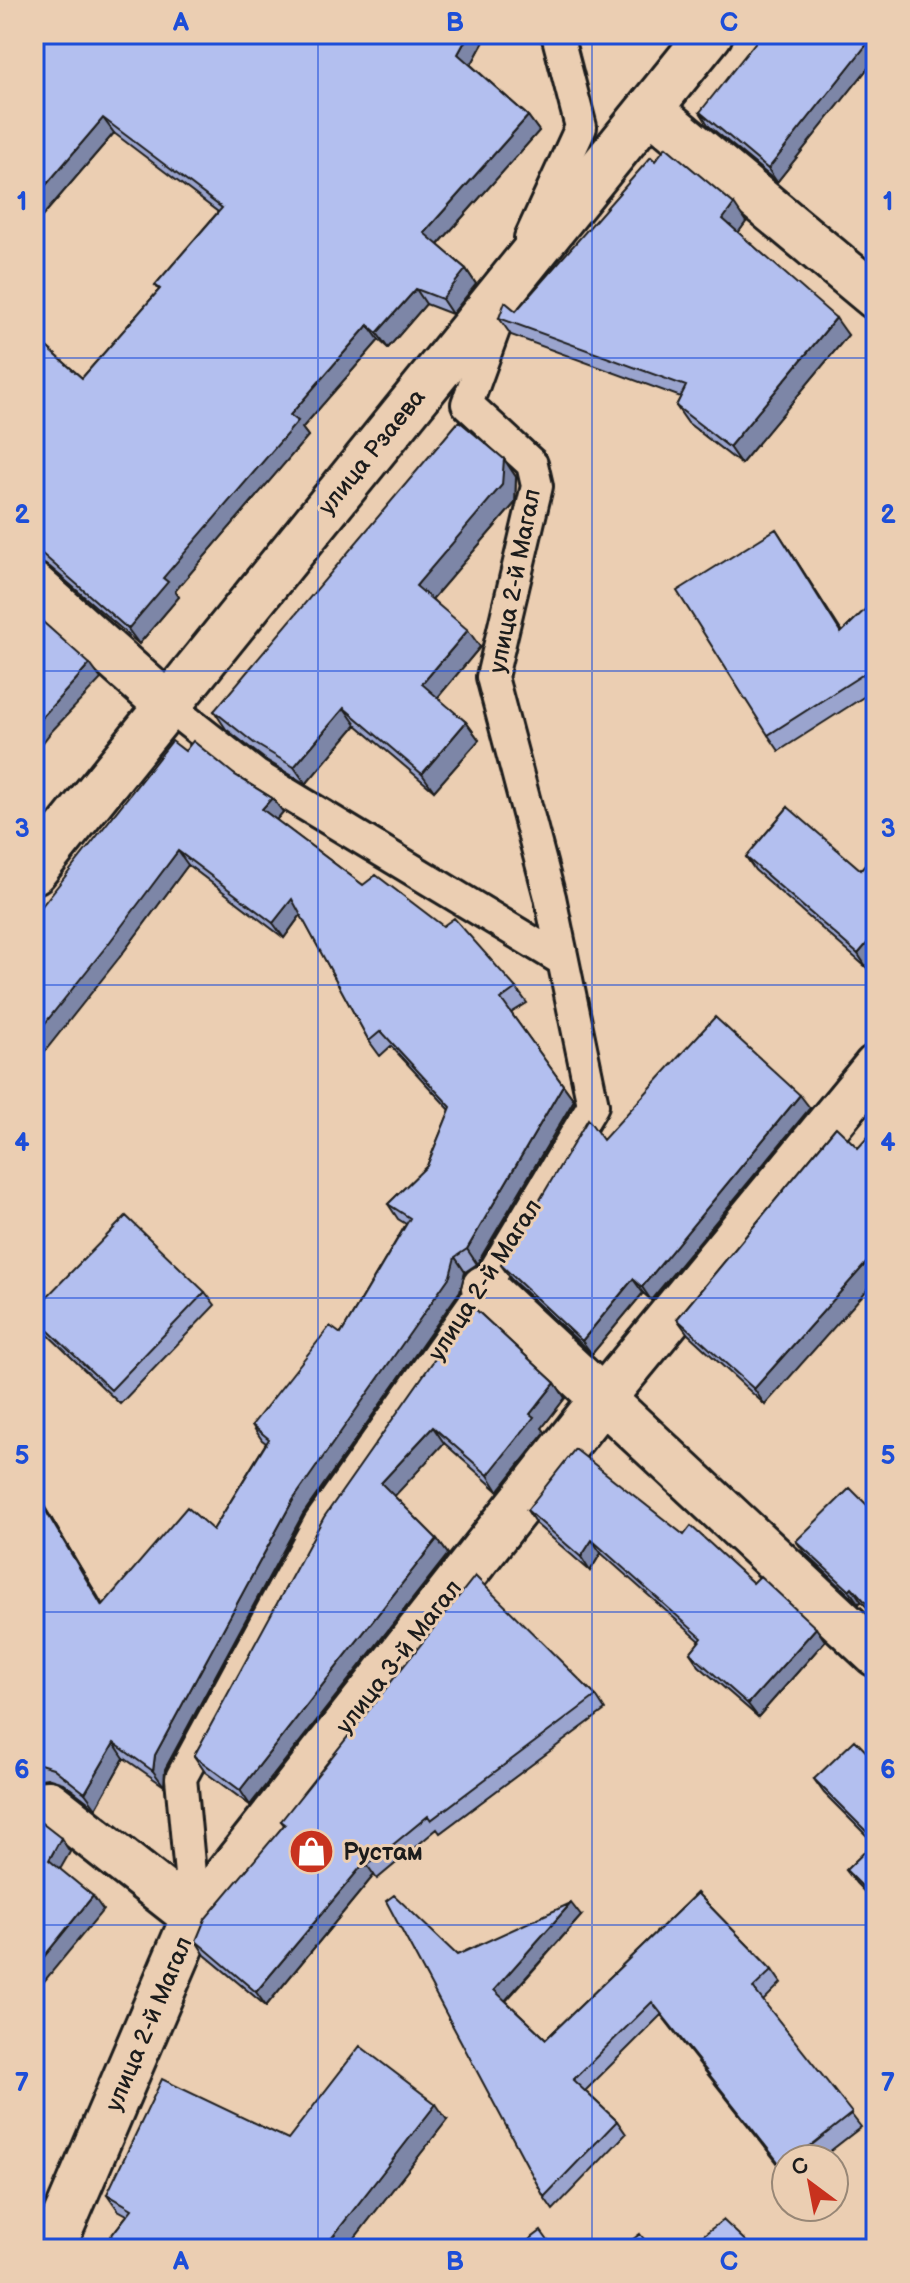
<svg xmlns="http://www.w3.org/2000/svg" width="910" height="2283" viewBox="0 0 910 2283" font-family="'Balsamiq Sans',sans-serif">
<rect width="100%" height="100%" fill="#ebceb2"/>
<filter id="ink" filterUnits="userSpaceOnUse"><feTurbulence type="fractalNoise" baseFrequency=".0125" numOctaves="2"/><feDisplacementMap in="SourceGraphic" scale="16" xChannelSelector="R" yChannelSelector="G"/><feConvolveMatrix kernelMatrix="1 2 1 2 8 2 1 2 1" color-interpolation-filters="sRGB"/></filter>
<g filter="url(#ink)">
<g fill="none" stroke-linecap="round" stroke-linejoin="round">
<defs>
<path id="lane" d="M530,238L581,127L557,34
M167,705L256,775L562,960
M194,1917L181,1778L319,1523L484,1288L593,1105L550,897L492,677L537,486L532,464L467,404L503,305"/>
<path id="street" d="M650,109L876,297
M34,586L167,705
M34,871L710,34
M484,1288L876,1654
M34,1804L49,1803L194,1917
M52,2249L194,1917L604,1397L876,1067"/>
</defs>
<use href="#lane" stroke="#1c1c1c" stroke-width="36"/>
<use href="#street" stroke="#1c1c1c" stroke-width="50"/>
<use href="#lane" stroke="#ebceb2" stroke-width="30"/>
<use href="#street" stroke="#ebceb2" stroke-width="44"/>
</g>
<path fill="#9aa4ce" stroke="#1c1c1c" stroke-width="2" d="M34,34H488L471,65L528,116L539,131L438,245L466,269L476,284L452,314L426,304L388,348L379,340L302,428L308,436L175,591L179,597L139,644L50,567L40,562H34V336L82,378L159,290L155,285L218,212L114,133L34,226Z
M876,34V58L777,182L709,126L700,112Z
M655,161L746,222L738,233L848,335L741,464L688,423L676,406L681,397L511,335L499,318L516,311Z
M504,459L516,477L515,503L432,599L480,647L437,698L466,722L479,740L434,791L356,725L306,784L266,760L226,729L214,711Z
M787,546L842,632L876,599V689L779,751L768,735Z
M185,751L235,775L272,798L283,812L276,820L363,885L516,988L527,1003L511,1013L574,1100L477,1264L465,1272L460,1291L303,1514L165,1769L164,1786L124,1758L96,1808L63,1783L47,1778L34,1780V1489L103,1605L213,1530L266,1443L262,1440L252,1425L341,1334L406,1224L398,1219L388,1204L427,1166L450,1110L391,1046L380,1056L369,1041L301,915L284,938L188,865L119,958Z
M788,807L867,968L755,870L746,857Z
M810,1108L651,1300L643,1293L592,1354L511,1279L501,1265L603,1140Z
M836,1127L765,1405L688,1334L677,1319Z
M205,1292L215,1305L120,1404L40,1327L34,1318V1310Z
M472,1306L555,1383L565,1398L542,1428L545,1432L498,1491L444,1443L394,1496L437,1539L448,1554L250,1805L205,1772L194,1756Z
M527,1510L684,1535L753,1583L825,1641L758,1717L699,1666L690,1653L700,1641L601,1553L590,1571L536,1524Z
M876,1514V1617L861,1601L859,1604L806,1554L796,1541Z
M596,1696L605,1710L440,1833L437,1829L377,1879L374,1875L266,2006L205,1955L196,1941L284,1825L281,1821Z
M876,1762V1904L856,1883L846,1870L874,1843L824,1793L814,1779Z
M697,1893L772,1970L781,1983L763,2001L861,2127L820,2159H786V2174L661,2015L585,2091L617,2121L626,2134L553,2210L544,2197L457,1955L581,1916L506,2001L546,2039Z
M447,2120L346,2249H101L127,2215L118,2210L107,2194L288,2139Z"/>
<path fill="#7d86a7" stroke="#1c1c1c" stroke-width="2" d="M469,34H488L469,69L458,54Z
M875,34L876,58L777,182L768,169Z
M528,116L539,131L435,248L424,233Z
M103,118L114,133L34,226V199Z
M734,204L746,222L735,237L723,219Z
M466,269L476,284L452,314L442,299Z
M416,289L426,304L388,348L377,333Z
M836,318L848,335L741,464L729,447Z
M368,325L379,340L302,428L308,436L175,591L179,597L139,644L128,629L163,578L290,415Z
M504,459L516,477L515,503L428,604L416,586Z
M776,529L787,546L852,649L841,633Z
M468,630L480,647L434,702L422,684Z
M90,664L101,679L51,732L34,754V726Z
M344,708L356,725L306,784L294,767Z
M466,722L479,740L434,791L422,774Z
M272,798L283,812L273,824L262,809Z
M178,851L188,865L119,958L34,1065V1037Z
M292,899L302,913L284,938L273,923Z
M876,933V957L867,968L858,954Z
M563,1085L574,1100L477,1264L467,1249Z
M800,1095L810,1108L651,1300L642,1287Z
M876,1252V1280L765,1405L754,1389Z
M455,1257L465,1272L460,1291L303,1514L165,1769L164,1786L153,1771L155,1755L293,1500Z
M633,1279L643,1293L592,1354L582,1341Z
M555,1383L565,1398L542,1428L545,1432L498,1491L488,1475L530,1414Z
M433,1427L444,1443L392,1499L381,1483Z
M34,1489L112,1621L102,1606L34,1491Z
M437,1539L448,1554L250,1805L240,1790Z
M592,1540L601,1553L590,1571L581,1557Z
M852,1587L861,1601L859,1604L849,1590Z
M816,1628L825,1641L758,1717L748,1704Z
M114,1743L124,1758L96,1808L85,1793Z
M61,1838L70,1852L58,1873L49,1860Z
M365,1862L374,1875L266,2006L256,1992Z
M93,1896L103,1910L37,1990L34,1986V1969Z
M571,1903L581,1916L503,2003L494,1990Z
M436,2104L447,2120L346,2249H323Z"/>
<path fill="#b3bfef" stroke="#1c1c1c" stroke-width="2" d="M34,34H469L458,54L528,116L424,233L466,269L442,299L416,289L377,333L368,325L290,415L298,421L163,578L168,582L128,629L40,552L34,549V336L82,378L160,289L155,285L222,208L103,118L34,199Z
M762,34H875L768,169L700,112Z
M666,147L734,204L723,219L836,318L729,447L676,406L686,386L499,318L505,302L516,311L651,157L655,161Z
M459,421L504,459L502,485L416,586L468,630L422,684L466,722L422,774L344,708L294,767L254,743L214,711Z
M776,529L841,633L876,599V666L768,735L677,591Z
M34,614L90,664L34,726Z
M172,741L185,751L193,741L235,775L272,798L262,809L363,885L376,875L443,926L454,918L516,988L501,999L563,1085L467,1249L455,1257L450,1276L293,1500L155,1755L153,1771L114,1743L85,1793L53,1768L37,1763L34,1764V1491L102,1606L187,1507L213,1530L269,1439L252,1425L330,1326L341,1334L410,1218L388,1204L427,1166L451,1107L381,1031L369,1041L292,899L273,923L178,851L109,943L34,1037V916Z
M788,807L861,870L876,852V933L858,954L746,857Z
M715,1017L800,1095L642,1287L633,1279L582,1341L501,1265L588,1119L603,1140Z
M836,1127L858,1148L876,1128V1252L754,1389L677,1319Z
M126,1216L205,1292L111,1390L34,1317V1310Z
M472,1306L555,1383L530,1414L534,1417L488,1475L433,1427L381,1483L437,1539L240,1790L194,1756L324,1517Z
M575,1449L684,1535L691,1526L753,1583L760,1576L816,1628L748,1704L690,1653L702,1638L592,1540L581,1557L527,1510Z
M850,1488L876,1514V1614L852,1587L849,1590L796,1541Z
M475,1576L596,1696L431,1820L428,1816L367,1866L365,1862L256,1992L196,1941L205,1919L285,1824L281,1821Z
M855,1740L876,1762V1900L846,1870L876,1841L814,1779Z
M34,1817L61,1838L49,1860L93,1896L34,1969Z
M697,1893L772,1970L753,1988L852,2113L794,2159H786V2166L783,2168L652,2002L573,2080L617,2121L544,2197L386,1901L394,1895L457,1955L571,1903L494,1990L546,2039Z
M360,2046L436,2104L323,2249H101L132,2209L107,2194L162,2079L288,2139Z
M723,2220L754,2249H685Z
M541,2231L554,2249H517Z
M640,2234L652,2249H620Z"/>
</g>
<path fill="none" stroke="#1d4ed8" stroke-width="2" stroke-opacity="0.55" d="M318,34V2249M592,34V2249M34,358H876M34,671H876M34,985H876M34,1298H876M34,1612H876M34,1925H876"/>
<defs>
<symbol id="shop-disc" viewBox="-11 -11 22 22"><circle r="9.5" fill="#c8321e" stroke="#ebceb2"/><path d="M-5-2.5h2.3a2.7 3.5 0 0 1 5.4 0H5L5.5 6h-11ZM-1.5-2.5h3a1.5 2.3 0 0 0-3 0Z" fill="#fff"/></symbol>
</defs>
<g fill-rule="evenodd">
<use href="#shop-disc" x="286" y="1826" width="51" height="51"/>
</g>
<g text-anchor="middle" dominant-baseline="central" stroke-width="6" stroke-linejoin="round" paint-order="stroke">
<g font-size="24" fill="#1c1c1c" stroke="#ebceb2">
<text transform="translate(372 452) rotate(-51)">улица Рзаева</text>
<text transform="translate(515 581) rotate(-79)">улица 2-й Магал</text>
<text transform="translate(485 1280) rotate(-57)">улица 2-й Магал</text>
<text transform="translate(399 1657) rotate(-52)">улица 3-й Магал</text>
<text transform="translate(149 2024) rotate(-67)">улица 2-й Магал</text>
</g>
<g font-size="24" font-weight="bold" fill="#1c1c1c" stroke="#ebceb2" text-anchor="start">
<text x="343" y="1852">Рустам</text>
</g>
</g>
<rect width="910" height="2283" fill="none" stroke="#ebceb2" stroke-width="88"/>
<g transform="translate(810 2183) rotate(328)"><circle r="38" fill="#ebceb2" stroke="#988776" stroke-width="2"/>
<path d="M0-6L14 30L0 20L-14 30Z" fill="#c8321e"/>
<text y="-12" font-size="22" font-weight="bold" text-anchor="middle" fill="#1c1c1c">С</text>
</g>
<rect x="44" y="44" width="822" height="2195" fill="none" stroke="#1d4ed8" stroke-width="3"/>
<g font-size="26" text-anchor="middle" font-weight="bold" fill="#1d4ed8">
<text x="181" y="31">A</text>
<text x="455" y="31">B</text>
<text x="729" y="31">C</text>
<text x="22" y="210">1</text>
<text x="888" y="210">1</text>
<text x="22" y="523">2</text>
<text x="888" y="523">2</text>
<text x="22" y="837">3</text>
<text x="888" y="837">3</text>
<text x="22" y="1151">4</text>
<text x="888" y="1151">4</text>
<text x="22" y="1464">5</text>
<text x="888" y="1464">5</text>
<text x="22" y="1778">6</text>
<text x="888" y="1778">6</text>
<text x="22" y="2091">7</text>
<text x="888" y="2091">7</text>
<text x="181" y="2270">A</text>
<text x="455" y="2270">B</text>
<text x="729" y="2270">C</text>
</g>
</svg>
